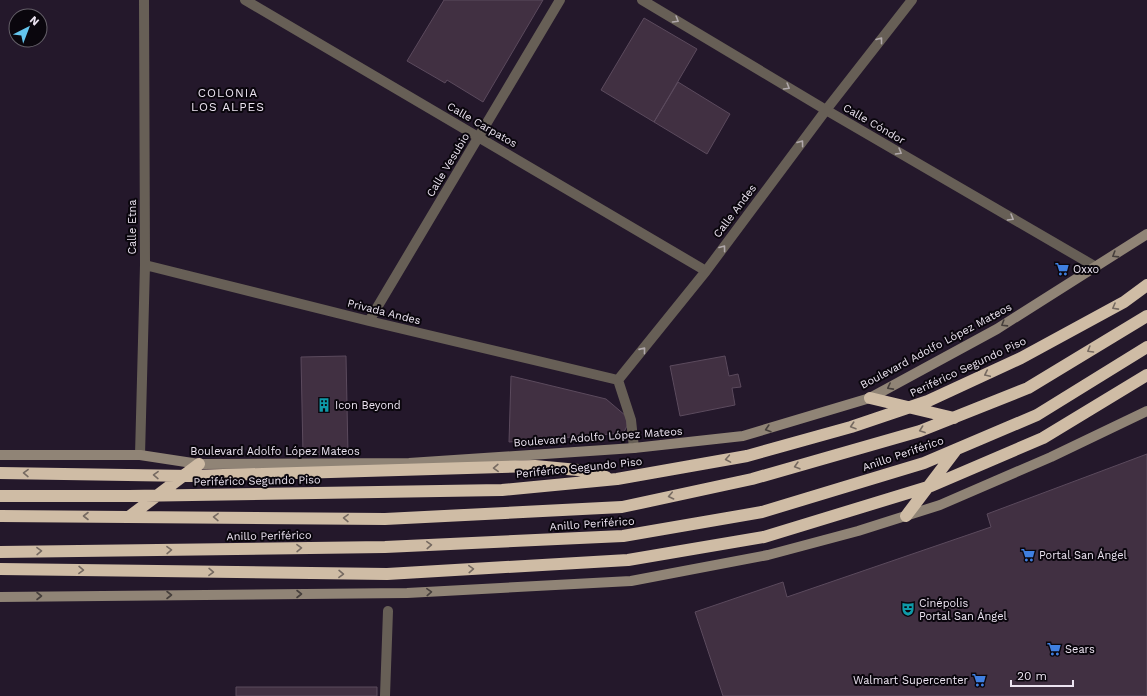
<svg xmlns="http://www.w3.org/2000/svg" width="1147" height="696" viewBox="0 0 1147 696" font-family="'Work Sans',sans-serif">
<rect width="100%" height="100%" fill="#24182b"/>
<path fill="#413042" stroke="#5b4a5d" d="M444,0H543L483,102L447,80L445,83L407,61Z
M644,18L697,49L654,122L601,90Z
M678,82L730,114L707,154L654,122Z
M346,356L348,454L303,455L301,357Z
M725,356L729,376L738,374L741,387L732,388L735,405L680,416L670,366Z
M511,376L606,399L626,416L627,426L625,430L623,433L509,442Z
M1147,454V696H723L695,612L783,582L787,597L991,527L987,514Z
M236,687H377V696H236Z"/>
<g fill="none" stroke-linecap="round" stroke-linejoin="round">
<path stroke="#675f56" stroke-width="10" d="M245,0L706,271
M642,0L826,110L1096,267
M145,265L369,321L618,380
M369,321L560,0
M618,380L706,271L826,110L912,0
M618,380L631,420L634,448
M140,455L145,265L144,0
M385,696L388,611"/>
<path stroke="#908476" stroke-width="10" d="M0,455H140L199,464L409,463L634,448L743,436L870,398L997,329L1147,234
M0,597L407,593L631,581L768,555L858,531L940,505L1051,457L1147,411"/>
<path stroke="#cfbca5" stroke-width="12" d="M870,398L954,418
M0,473L191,476L535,466L578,470L606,477
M0,496H129L502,490L617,479L747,456L851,427L928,401L1021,358L1124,302L1147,285
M0,516L385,519L622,507L752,479L920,431L1028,388L1147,316
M130,516L199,464
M906,516L956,450
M0,552L385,547L623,536L762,512L924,463L1037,415L1147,347
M0,569L387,574L628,560L764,537L931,486L1043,438L1147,375"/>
</g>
<defs><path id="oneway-chevron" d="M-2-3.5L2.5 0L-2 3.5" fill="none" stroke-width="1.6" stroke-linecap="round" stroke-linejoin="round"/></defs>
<g stroke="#b0a8ab">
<use href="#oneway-chevron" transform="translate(676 20) rotate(31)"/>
<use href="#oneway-chevron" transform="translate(880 40) rotate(-52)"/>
<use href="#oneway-chevron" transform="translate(787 87) rotate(31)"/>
<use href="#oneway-chevron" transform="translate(801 143) rotate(-53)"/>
<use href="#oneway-chevron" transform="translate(899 152) rotate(30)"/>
<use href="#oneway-chevron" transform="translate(1011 218) rotate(30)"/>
<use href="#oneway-chevron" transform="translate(723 248) rotate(-53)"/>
<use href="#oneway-chevron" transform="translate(643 350) rotate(-51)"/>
</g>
<g stroke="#463f3c">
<use href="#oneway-chevron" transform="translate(1115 255) rotate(148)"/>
<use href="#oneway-chevron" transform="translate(1004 324) rotate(148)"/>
<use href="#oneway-chevron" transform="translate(890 387) rotate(152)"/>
<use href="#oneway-chevron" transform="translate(768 429) rotate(163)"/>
<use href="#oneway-chevron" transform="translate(429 592) rotate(-3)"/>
<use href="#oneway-chevron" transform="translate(299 594)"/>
<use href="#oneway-chevron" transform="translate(169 595)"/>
<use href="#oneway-chevron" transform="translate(39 596)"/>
</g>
<g stroke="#766a61">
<use href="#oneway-chevron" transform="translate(1115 307) rotate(151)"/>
<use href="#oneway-chevron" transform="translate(1090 350) rotate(149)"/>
<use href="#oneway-chevron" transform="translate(987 374) rotate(155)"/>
<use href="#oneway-chevron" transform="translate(853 426) rotate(162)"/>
<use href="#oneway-chevron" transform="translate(922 430) rotate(160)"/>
<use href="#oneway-chevron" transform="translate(728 459) rotate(170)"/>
<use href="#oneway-chevron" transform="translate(797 466) rotate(164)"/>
<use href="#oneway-chevron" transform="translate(496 468) rotate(178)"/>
<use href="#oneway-chevron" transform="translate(26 473) rotate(-179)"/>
<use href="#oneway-chevron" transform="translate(156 475) rotate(-179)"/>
<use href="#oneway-chevron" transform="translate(671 496) rotate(168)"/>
<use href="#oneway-chevron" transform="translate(86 516) rotate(-180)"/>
<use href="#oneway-chevron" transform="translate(216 517) rotate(-179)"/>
<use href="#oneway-chevron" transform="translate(346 518) rotate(-179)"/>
<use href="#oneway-chevron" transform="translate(429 545) rotate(-3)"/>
<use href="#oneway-chevron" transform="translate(299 548) rotate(-1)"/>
<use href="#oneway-chevron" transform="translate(169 550) rotate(-1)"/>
<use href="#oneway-chevron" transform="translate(39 551) rotate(-1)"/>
<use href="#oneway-chevron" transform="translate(471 569) rotate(-3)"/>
<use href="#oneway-chevron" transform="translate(81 570) rotate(1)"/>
<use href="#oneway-chevron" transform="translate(211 572) rotate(1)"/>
<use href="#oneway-chevron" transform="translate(341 574) rotate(1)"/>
</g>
<defs>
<symbol id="supermarket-bare" viewBox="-9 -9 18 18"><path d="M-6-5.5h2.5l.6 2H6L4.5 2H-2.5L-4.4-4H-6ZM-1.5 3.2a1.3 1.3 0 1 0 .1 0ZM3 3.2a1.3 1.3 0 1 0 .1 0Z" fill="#3f7fe0" stroke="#0a060d" stroke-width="2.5" paint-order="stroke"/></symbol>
<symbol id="building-bare" viewBox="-9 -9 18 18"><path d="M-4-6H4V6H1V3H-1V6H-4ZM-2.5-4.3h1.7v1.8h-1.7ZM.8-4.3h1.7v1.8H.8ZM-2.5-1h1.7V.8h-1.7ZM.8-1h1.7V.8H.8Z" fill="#0f9aa8" stroke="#0a060d" stroke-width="2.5" paint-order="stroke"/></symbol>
<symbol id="theatre-bare" viewBox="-9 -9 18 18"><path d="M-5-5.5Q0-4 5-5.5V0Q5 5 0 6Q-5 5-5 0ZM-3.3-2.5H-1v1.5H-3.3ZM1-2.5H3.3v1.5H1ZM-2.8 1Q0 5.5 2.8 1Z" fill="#0f9aa8" stroke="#0a060d" stroke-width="2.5" paint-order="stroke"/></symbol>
</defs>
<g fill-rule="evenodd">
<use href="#supermarket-bare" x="1052" y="259" width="20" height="20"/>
<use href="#building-bare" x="314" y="395" width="20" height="20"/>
<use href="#supermarket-bare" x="1018" y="545" width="20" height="20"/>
<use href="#theatre-bare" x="898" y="599" width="20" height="20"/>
<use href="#supermarket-bare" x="1044" y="639" width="20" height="20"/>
<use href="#supermarket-bare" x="969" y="670" width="20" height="20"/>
</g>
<g text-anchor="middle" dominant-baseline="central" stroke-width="4" stroke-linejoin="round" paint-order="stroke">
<g font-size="11" fill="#ece4f1" stroke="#0a060d">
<text transform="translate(874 124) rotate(30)">Calle Cóndor</text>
<text transform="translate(482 125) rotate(30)">Calle Carpatos</text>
<text transform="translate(448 165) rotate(-59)">Calle Vesubio</text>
<text transform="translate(735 211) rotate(-53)">Calle Andes</text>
<text transform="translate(132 227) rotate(-90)">Calle Etna</text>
<text transform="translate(384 312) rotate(14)">Privada Andes</text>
<text transform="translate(936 346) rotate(-28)">Boulevard Adolfo López Mateos</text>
<text transform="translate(968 367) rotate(-25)">Periférico Segundo Piso</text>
<text transform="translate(598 437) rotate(-4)">Boulevard Adolfo López Mateos</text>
<text x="275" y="451">Boulevard Adolfo López Mateos</text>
<text transform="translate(903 454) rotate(-19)">Anillo Periférico</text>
<text transform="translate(579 468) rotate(-6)">Periférico Segundo Piso</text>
<text transform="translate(257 481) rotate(-1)">Periférico Segundo Piso</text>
<text transform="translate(592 524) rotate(-4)">Anillo Periférico</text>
<text transform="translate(269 536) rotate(-1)">Anillo Periférico</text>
</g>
<g font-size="11" fill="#ece4f1" stroke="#0a060d" text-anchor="start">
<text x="1073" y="269">Oxxo</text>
<text x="335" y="405">Icon Beyond</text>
<text x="1039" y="555">Portal San Ángel</text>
<text x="919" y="603">Cinépolis<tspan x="919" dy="13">Portal San Ángel</tspan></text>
<text x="1065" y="649">Sears</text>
<text x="968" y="680" text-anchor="end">Walmart Supercenter</text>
</g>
<g font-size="12" letter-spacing="1" fill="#ece4f1" stroke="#0a060d">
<text x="228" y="93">COLONIA<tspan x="228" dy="14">LOS ALPES</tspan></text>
</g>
</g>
<g transform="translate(28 28) rotate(42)"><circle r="19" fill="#0a060d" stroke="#645f68"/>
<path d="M0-3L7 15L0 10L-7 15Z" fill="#64c5ee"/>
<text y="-6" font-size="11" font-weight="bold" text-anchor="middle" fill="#ece4f1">N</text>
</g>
<path d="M1011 680v6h62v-6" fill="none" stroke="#ece4f1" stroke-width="2"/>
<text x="1017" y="680" font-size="12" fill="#ece4f1" stroke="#0a060d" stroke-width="3" paint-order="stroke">20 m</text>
</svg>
